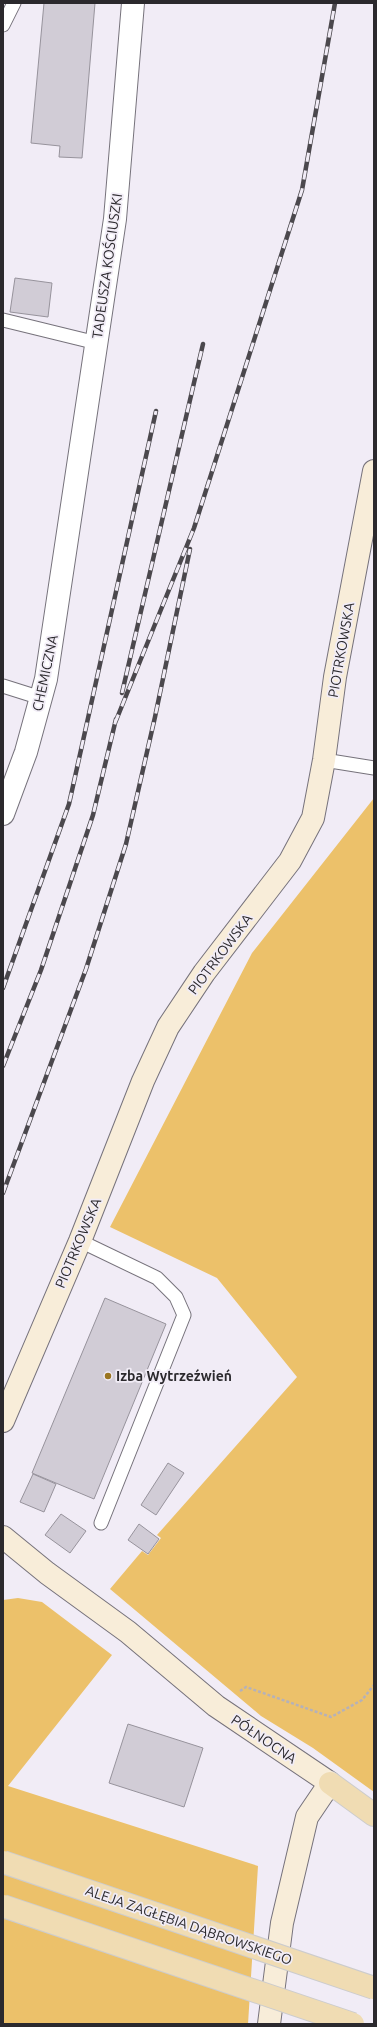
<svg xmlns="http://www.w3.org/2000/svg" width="377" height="2027" viewBox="0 0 377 2027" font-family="Ubuntu,sans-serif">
<rect width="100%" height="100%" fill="#f1ecf6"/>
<path fill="#ecc16a" d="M374,798V1792L313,1748L261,1716L110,1589L142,1551L148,1555L161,1538L157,1535L297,1377L217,1278L110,1227L252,953Z
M18,1598L42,1602L112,1655L8,1786L258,1866L248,2024H3V1600Z"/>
<path fill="#d1ccd6" stroke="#97939c" d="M44,3H95L82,158L59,157L60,146L31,143Z
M15,278L52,283L48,317L10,312Z
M105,1298L166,1324L94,1499L32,1473Z
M168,1463L184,1473L156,1515L141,1505Z
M33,1474L56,1484L44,1512L20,1502Z
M61,1514L86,1531L70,1553L45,1535Z
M139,1524L159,1539L148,1554L128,1540Z
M128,1724L203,1748L184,1807L109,1783Z"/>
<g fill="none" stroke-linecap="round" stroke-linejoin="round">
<defs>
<path id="lane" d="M3,25L14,3
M3,320L97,343
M3,686L41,698
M324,760L374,768
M80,1241L157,1278L176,1297L184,1315L101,1523"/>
<path id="street" d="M3,814L26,752L46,679L115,219L133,3"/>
<path id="secondary" d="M3,1421L80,1241L143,1081L168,1027L204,973L290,861L313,818L324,760L335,677L374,471
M3,1537L47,1573L128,1632L216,1706L330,1783L307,1817L282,1923L269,2024"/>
<path id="primary" d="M330,1783L374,1815"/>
</defs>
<use href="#lane" stroke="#76727b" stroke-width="15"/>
<use href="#street" stroke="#76727b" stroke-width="24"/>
<use href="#secondary" stroke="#76727b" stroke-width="24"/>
<use href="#primary" stroke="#cccccd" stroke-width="24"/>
<path stroke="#b5b1b9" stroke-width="2.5" stroke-dasharray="3 2" stroke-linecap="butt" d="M240,1691L246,1687L331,1717L362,1700L374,1685"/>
<use href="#lane" stroke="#fff" stroke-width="13"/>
<use href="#street" stroke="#fff" stroke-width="22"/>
<use href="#secondary" stroke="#f8edd9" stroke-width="22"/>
<use href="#primary" stroke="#f0dcb3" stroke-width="22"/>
<defs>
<path id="rail" d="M122,693L203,344
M115,723L194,528L302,190L335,3
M3,988L69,804L156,411
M3,1066L41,970L93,815L116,719
M3,1193L86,969L126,844L155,717L190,549"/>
</defs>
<use href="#rail" stroke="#4b484d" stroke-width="4.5"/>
<use href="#rail" stroke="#f1ecf6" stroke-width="3" stroke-dasharray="9" stroke-linecap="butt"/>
<defs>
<path id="primary-bridge" d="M3,1862L374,1988
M3,1906L353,2024"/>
</defs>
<use href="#primary-bridge" stroke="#cccccd" stroke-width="24" stroke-linecap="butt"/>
<use href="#primary-bridge" stroke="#f0dcb3" stroke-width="22"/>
</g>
<circle fill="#9a7521" stroke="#f1ecf6" stroke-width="1.5" cx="108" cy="1376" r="4"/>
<g text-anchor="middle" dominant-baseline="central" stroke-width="3.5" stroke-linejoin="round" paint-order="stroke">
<g font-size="14" fill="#2b292d" stroke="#f1ecf6">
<text transform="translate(107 266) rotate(-82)">TADEUSZA KOŚCIUSZKI</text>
<text transform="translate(341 650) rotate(-80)">PIOTRKOWSKA</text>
<text transform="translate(45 673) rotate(-78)">CHEMICZNA</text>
<text transform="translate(220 954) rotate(-53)">PIOTRKOWSKA</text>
<text transform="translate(78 1243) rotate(-67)">PIOTRKOWSKA</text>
<text transform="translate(264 1739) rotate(34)">PÓŁNOCNA</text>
<text transform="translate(189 1925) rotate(19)">ALEJA ZAGŁĘBIA DĄBROWSKIEGO</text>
</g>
<g font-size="14" font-weight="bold" fill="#2b292d" stroke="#f1ecf6" text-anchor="start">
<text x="116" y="1376">Izba Wytrzeźwień</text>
</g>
</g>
<rect width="377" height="2027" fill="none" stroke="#2b292d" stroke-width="8"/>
</svg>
